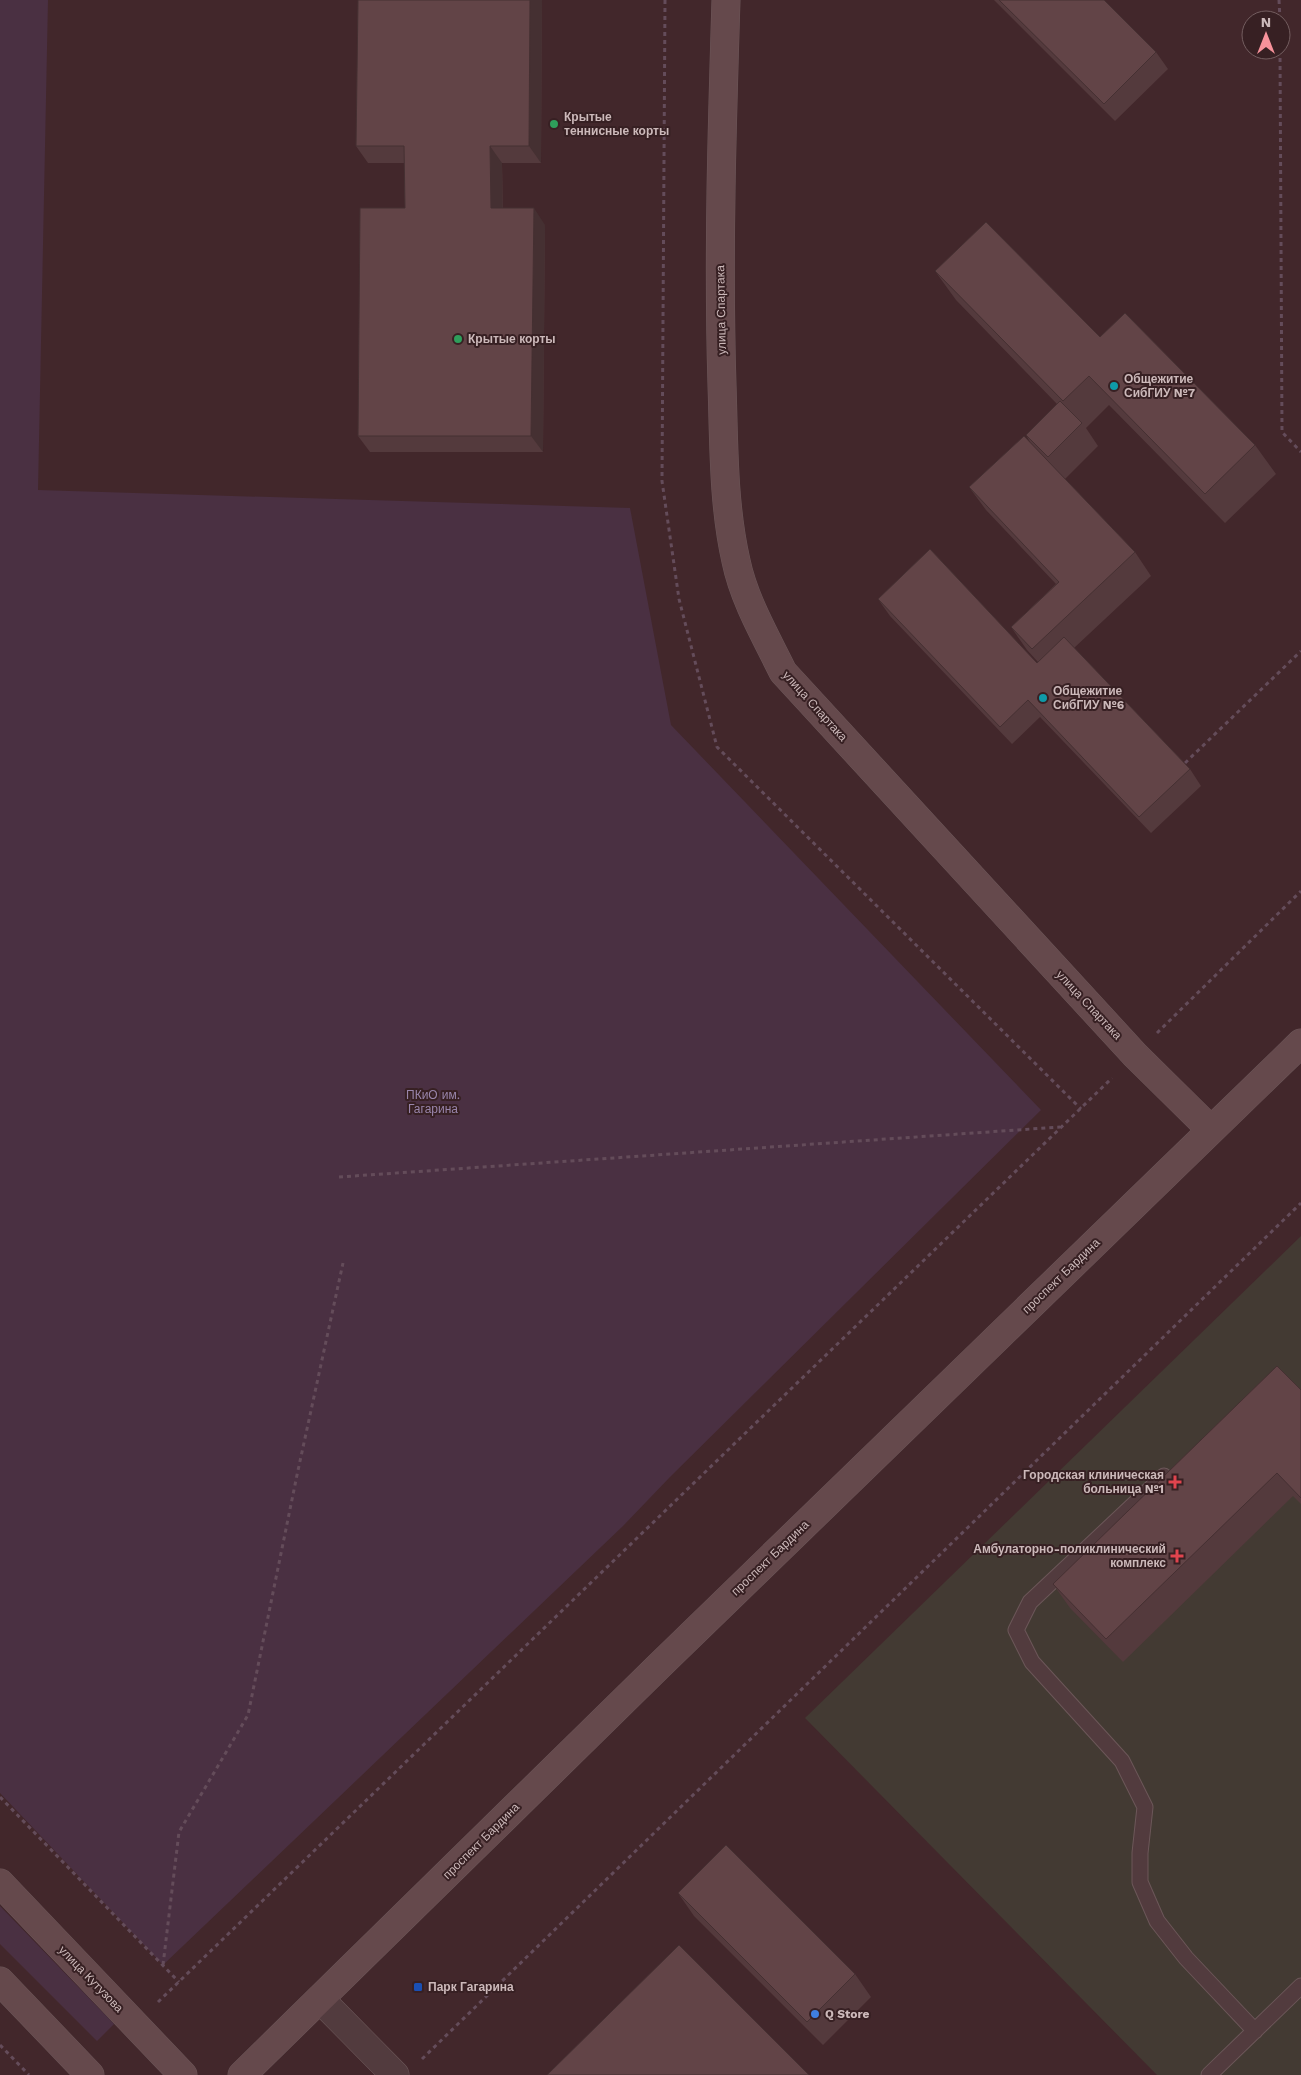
<svg xmlns="http://www.w3.org/2000/svg" width="1301" height="2075" viewBox="0 0 1301 2075" font-family="'Work Sans',sans-serif">
<rect width="100%" height="100%" fill="#42272b"/>
<path fill="#433a33" d="M1301,1236V2075H1157L805,1718Z"/>
<path fill="#4a3042" d="M0,0H48L38,490L630,508L671,725L1041,1110L670,1477L623,1526L163,1965L0,1793Z
M0,1906L114,2024L97,2041L0,1944Z"/>
<g fill="none" stroke-linecap="round" stroke-linejoin="round">
<defs>
<path id="lane" d="M1164,1476L1030,1602L1016,1630L1032,1662L1122,1761L1145,1807L1140,1853V1882L1157,1921L1186,1958L1255,2031
M1209,2075L1301,1986"/>
<path id="street" d="M320,1999L395,2075"/>
<path id="secondary" d="M726,0C722,128 718,256 722,385C724,443 723,504 736,561C744,600 766,637 783,672L1135,1055L1211,1130
M0,1883L183,2075
M0,1981L90,2075
M242,2075L659,1666L1301,1043"/>
</defs>
<use href="#lane" stroke="#6c5759" stroke-width="17"/>
<use href="#street" stroke="#6c5759" stroke-width="29"/>
<use href="#secondary" stroke="#6c5759" stroke-width="29"/>
<path stroke="#644c5a" stroke-width="3" stroke-dasharray="4 4" stroke-linecap="butt" d="M665,0L662,481L679,599L717,747L1081,1109
M1279,0L1280,20
M1280,50L1282,432L1301,452
M1185,763L1301,651
M1157,1033L1301,891
M339,1177L1060,1127
M0,1797L179,1982
M163,1965L179,1832L248,1715L297,1475L343,1263
M158,2002L1112,1078
M0,2045L29,2075
M422,2059L1301,1203"/>
<use href="#lane" stroke="#523b3e" stroke-width="15"/>
<use href="#street" stroke="#523b3e" stroke-width="28"/>
<use href="#secondary" stroke="#65494c" stroke-width="28"/>
</g>
<path fill="#543a3d" d="M542,0L541,163H502L503,208L545,225L543,452H370L358,436L405,208L404,163H368L356,146Z
M994,0H1104L1156,52L1168,69L1115,121Z
M935,271L1100,337L1255,445L1276,474L1225,523L1109,405L1086,428L1098,446L1065,479L1135,552L1151,576L1074,648L1190,769L1201,786L1151,833L1040,717L1012,744L890,616L878,599L1037,663L1038,662L1027,650L1011,627L1056,584L986,510L969,487L1030,442L1026,435L1057,404L956,300Z
M1301,1390V1504L1293,1496L1123,1662L1070,1608L1053,1584Z
M678,1893L855,1974L871,1997L823,2045L694,1916Z"/>
<path fill="#453032" d="M530,0H542L541,163L529,146Z
M490,146L502,163L503,225L491,208Z
M534,208L545,225L543,452L531,436Z"/>
<path fill="#624447" stroke="#453032" d="M358,0H530L529,146H490L491,208H534L531,436H358L360,208H405L404,146H356Z
M999,0H1104L1156,52L1104,104Z
M986,222L1100,337L1125,313L1255,445L1205,494L1089,376L1063,401L935,271Z
M1060,401L1082,423L1048,457L1026,435Z
M1024,436L1135,552L1032,649L1011,627L1059,582L969,487Z
M930,549L1037,663L1064,637L1190,769L1139,817L1028,700L1000,727L878,599Z
M1277,1366L1301,1390V1498L1277,1473L1106,1639L1053,1584Z
M726,1845L855,1974L807,2022L678,1893Z
M679,1945L809,2075H547Z"/>
<g fill="#2e9e5b" stroke="#372023" stroke-width="2">
<circle cx="554" cy="124" r="5"/>
<circle cx="458" cy="339" r="5"/>
</g>
<g fill="#0f9aa8" stroke="#372023" stroke-width="2">
<circle cx="1114" cy="386" r="5"/>
<circle cx="1043" cy="698" r="5"/>
</g>
<g fill="#e0444e" stroke="#372023" stroke-width="2">
<path d="M1172.5 1474.5h5v5h5v5h-5v5h-5v-5h-5v-5h5z"/>
<path d="M1174.5 1548.5h5v5h5v5h-5v5h-5v-5h-5v-5h5z"/>
</g>
<rect fill="#1a4fb4" stroke="#372023" stroke-width="2" x="413" y="1982" width="10" height="10" rx="2.5"/>
<circle fill="#3f7fe0" stroke="#372023" stroke-width="2" cx="815" cy="2014" r="5"/>
<g text-anchor="middle" dominant-baseline="central" stroke-width="4" stroke-linejoin="round" paint-order="stroke">
<g font-size="12" font-weight="bold" fill="#ccb9ba" stroke="#372023" text-anchor="start">
<text x="564" y="117">Крытые<tspan x="564" dy="14">теннисные корты</tspan></text>
<text x="468" y="339">Крытые корты</text>
<text x="1124" y="379">Общежитие<tspan x="1124" dy="14">СибГИУ №7</tspan></text>
<text x="1053" y="691">Общежитие<tspan x="1053" dy="14">СибГИУ №6</tspan></text>
<text x="1164" y="1475" text-anchor="end">Городская клиническая<tspan x="1164" dy="14">больница №1</tspan></text>
<text x="1166" y="1549" text-anchor="end">Амбулаторно-поликлинический<tspan x="1166" dy="14">комплекс</tspan></text>
<text x="428" y="1987">Парк Гагарина</text>
<text x="825" y="2014">Q Store</text>
</g>
<g font-size="12" fill="#ccb9ba" stroke="#372023">
<text transform="translate(721 310) rotate(-91)">улица Спартака</text>
<text transform="translate(815 706) rotate(48)">улица Спартака</text>
<text transform="translate(1089 1005) rotate(47)">улица Спартака</text>
<text transform="translate(1061 1276) rotate(-44)">проспект Бардина</text>
<text transform="translate(770 1558) rotate(-44)">проспект Бардина</text>
<text transform="translate(481 1841) rotate(-45)">проспект Бардина</text>
<text transform="translate(91 1979) rotate(46)">улица Кутузова</text>
</g>
<g font-size="12" fill="#9985ab" stroke="#372023">
<text x="433" y="1095">ПКиО им.<tspan x="433" dy="14">Гагарина</tspan></text>
</g>
</g>
<g transform="translate(1266 35)"><circle r="24" fill="#372023" stroke="#735d5f"/>
<path d="M0-4L9 19L0 12L-9 19Z" fill="#f7929b"/>
<text y="-8" font-size="14" font-weight="bold" text-anchor="middle" fill="#ccb9ba">N</text>
</g>
</svg>
